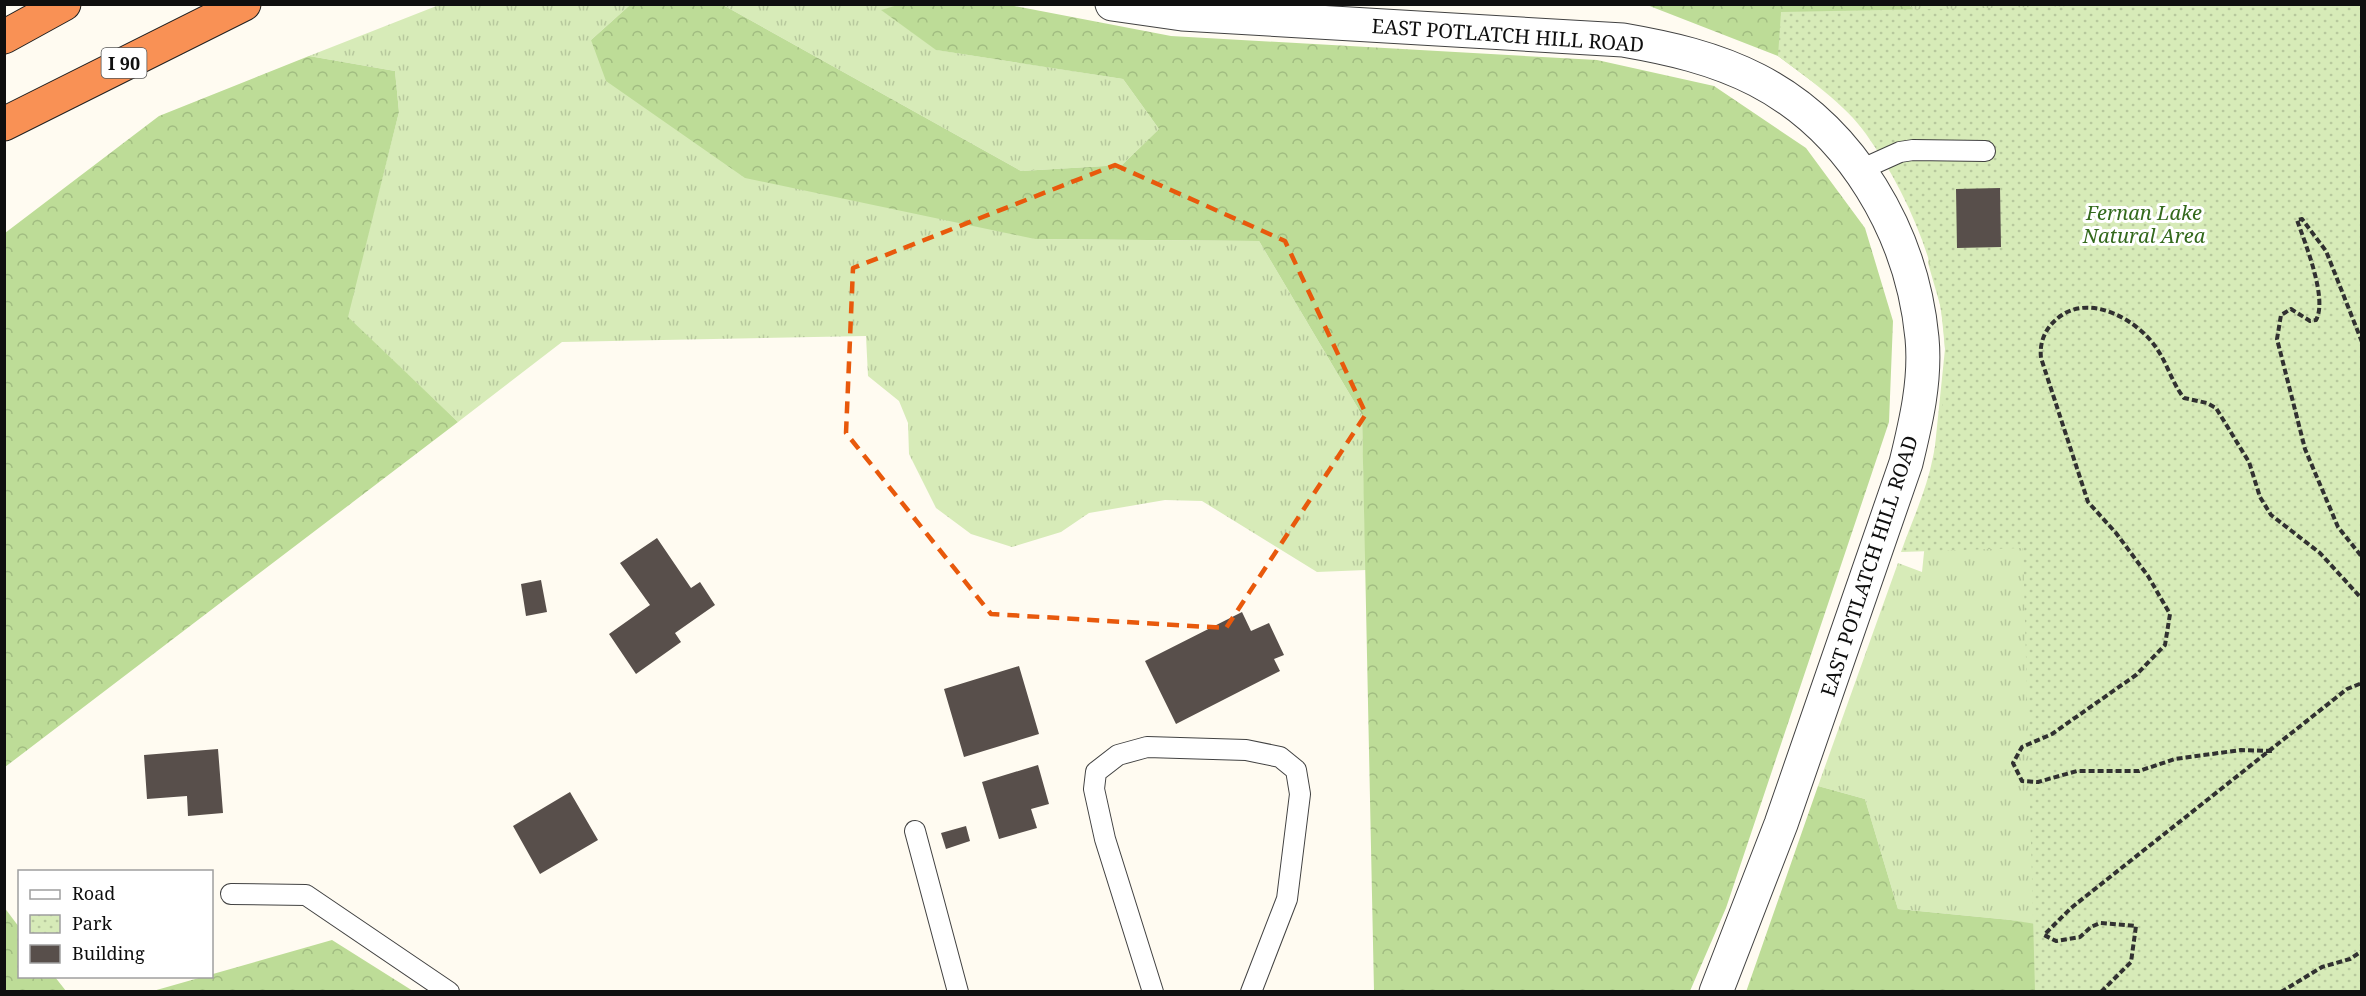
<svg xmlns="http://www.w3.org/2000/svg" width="2366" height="996" viewBox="0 0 2366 996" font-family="'Noto Serif',serif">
<defs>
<pattern id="grass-tufts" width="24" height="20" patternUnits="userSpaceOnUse" patternTransform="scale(1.5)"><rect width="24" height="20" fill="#d7ebb8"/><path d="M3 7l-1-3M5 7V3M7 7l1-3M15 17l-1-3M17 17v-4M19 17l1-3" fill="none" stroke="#b7c89d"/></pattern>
<pattern id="forest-crowns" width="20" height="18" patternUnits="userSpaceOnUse" patternTransform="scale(1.5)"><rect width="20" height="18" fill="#bddc97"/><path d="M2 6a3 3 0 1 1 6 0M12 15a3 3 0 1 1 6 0" fill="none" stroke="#a1bc81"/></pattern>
<pattern id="park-dots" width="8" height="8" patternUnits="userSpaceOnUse" patternTransform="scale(1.5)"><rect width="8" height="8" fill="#d7ebb8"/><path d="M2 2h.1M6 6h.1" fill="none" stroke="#b7c89d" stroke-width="1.8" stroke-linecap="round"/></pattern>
</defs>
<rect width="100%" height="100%" fill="#fffbf1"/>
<path fill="url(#grass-tufts)" d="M439,5H630L591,40L1035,239L1259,241L1362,415L1366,570L1317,572L1202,501L1165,500L1089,513L1061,532L1012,547L971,534L936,508L909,454L908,423L899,401L868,376L866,336L562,342L458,422L347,317L399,112L395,71L309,56Z
M723,5H901L882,10L937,50L1123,79L1159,129L1122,165L1021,171Z
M1909,5H2361V991L2011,920L1898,909L1865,799L1818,786L1898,563L1922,572L1945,349L1941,308L1928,263L1958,59Z"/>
<path fill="url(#forest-crowns)" d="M901,4L1009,5L1171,36L1597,60L1714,86L1806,148L1865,228L1893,321L1889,422L1726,908L1690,991H1374L1362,415L1259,241L1035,239L745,178L606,81L591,40L630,5H723L1021,171L1122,165L1159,129L1123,79L936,50L881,10Z
M1647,5H1909L1958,59L1817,85L1778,56Z
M309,56L395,71L399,112L348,317L458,422L5,767V233L159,116Z
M1818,786L1865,799L1898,909L2011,920L2289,966L2327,992H1746Z
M4,907L19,927L20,976L55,977L66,991H5Z
M332,940L413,991H153Z"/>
<path fill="url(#park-dots)" d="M2128,5H2361V991H2035L2023,548L1901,552C1912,521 1927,489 1933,457C1940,422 1947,384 1945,349C1942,273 1909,195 1866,134C1847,106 1805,76 1778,56L1781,12Z"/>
<path fill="#584f4b" d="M2000,188L2001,247L1957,248L1956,189Z
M657,538L691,588L700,582L715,605L675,633L681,642L636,674L609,634L650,605L620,563Z
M541,580L547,612L526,616L521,584Z
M1242,612L1251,631L1269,623L1284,655L1274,659L1280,671L1176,724L1145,661Z
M1019,666L1039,734L964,757L944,689Z
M218,749L223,813L188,816L187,796L147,799L144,755Z
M1038,765L1049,804L1031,809L1037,828L999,839L982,782Z
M570,792L598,840L540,874L513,826Z
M966,826L970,841L946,849L941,833Z"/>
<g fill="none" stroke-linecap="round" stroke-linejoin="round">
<defs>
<path id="service" d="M1860,170L1900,152L1913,150L1985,151
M915,831L958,992
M231,894L306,895L449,992
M1153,992L1105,839L1094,789L1096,772L1118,755L1147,747L1246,750L1280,757L1296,770L1300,794L1287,899L1251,992"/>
<path id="tertiary" d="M1112,4L1182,14L1623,40C1669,48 1714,58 1757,80C1852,129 1912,233 1922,338C1926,380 1916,422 1906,463L1781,824L1716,992"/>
<path id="motorway" d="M4,37L64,4
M4,124L244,4"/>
</defs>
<use href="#service" stroke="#424242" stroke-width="22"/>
<use href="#tertiary" stroke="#424242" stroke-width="35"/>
<use href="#motorway" stroke="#202020" stroke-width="35"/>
<path stroke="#313131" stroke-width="4" stroke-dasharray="6 3" stroke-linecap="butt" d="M2362,342L2326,251L2302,219L2297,220C2305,243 2328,299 2316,320L2310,321L2291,309L2281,315L2277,339L2305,449L2338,527L2362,557
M2272,751L2241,750L2175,759L2139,771H2077L2038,782L2022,781L2013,763L2022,747L2052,734L2136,675L2165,645L2170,614L2148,576L2116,533L2088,502L2041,358C2039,340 2047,325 2062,315C2093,294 2140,322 2157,349C2168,365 2172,383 2184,398L2207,403L2216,408L2249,462L2260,497L2271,515L2320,553L2362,599
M2101,992L2131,962L2136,926L2100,923L2091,927L2080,937L2056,941L2044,935L2071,908L2347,689L2362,683
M2281,992L2322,967L2350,959L2362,951"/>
<use href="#service" stroke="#fff" stroke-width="20"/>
<use href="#tertiary" stroke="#fff" stroke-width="33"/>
<use href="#motorway" stroke="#f99155" stroke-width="33"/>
</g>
<path fill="none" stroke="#e8590c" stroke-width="4.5" stroke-dasharray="12 8" stroke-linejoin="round" d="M1115,165L1285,241L1366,414L1226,628L991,614L846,433L853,268Z"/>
<g text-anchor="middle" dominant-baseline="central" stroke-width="6" stroke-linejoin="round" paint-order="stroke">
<rect fill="#fff" stroke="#575757" stroke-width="1.5" x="101.5" y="48" width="45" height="30" rx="4.5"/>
<g font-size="18" font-weight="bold" fill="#0f0f0f">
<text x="124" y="63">I 90</text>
</g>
<g font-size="20" fill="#0f0f0f" stroke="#fff">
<text transform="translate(1508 35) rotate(4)">EAST POTLATCH HILL ROAD</text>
<text transform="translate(1869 566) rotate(-72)">EAST POTLATCH HILL ROAD</text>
</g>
<g font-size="20" font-style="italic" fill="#33691c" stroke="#fff">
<text x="2144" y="212">Fernan Lake<tspan x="2144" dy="23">Natural Area</tspan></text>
</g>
</g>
<rect width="2366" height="996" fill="none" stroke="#0f0f0f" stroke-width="12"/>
<rect x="18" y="870" width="195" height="108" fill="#ffffff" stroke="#9f9f9f" stroke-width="1.5"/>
<rect x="30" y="890" width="30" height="9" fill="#ffffff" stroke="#9f9f9f" stroke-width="1.5"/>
<text x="72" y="900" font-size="18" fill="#0f0f0f">Road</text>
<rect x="30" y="915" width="30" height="18" fill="url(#park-dots)" stroke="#9f9f9f" stroke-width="1.5"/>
<text x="72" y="930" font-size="18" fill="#0f0f0f">Park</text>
<rect x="30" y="945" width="30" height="18" fill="#584f4b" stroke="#9f9f9f" stroke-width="1.5"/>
<text x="72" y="960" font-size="18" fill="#0f0f0f">Building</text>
</svg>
